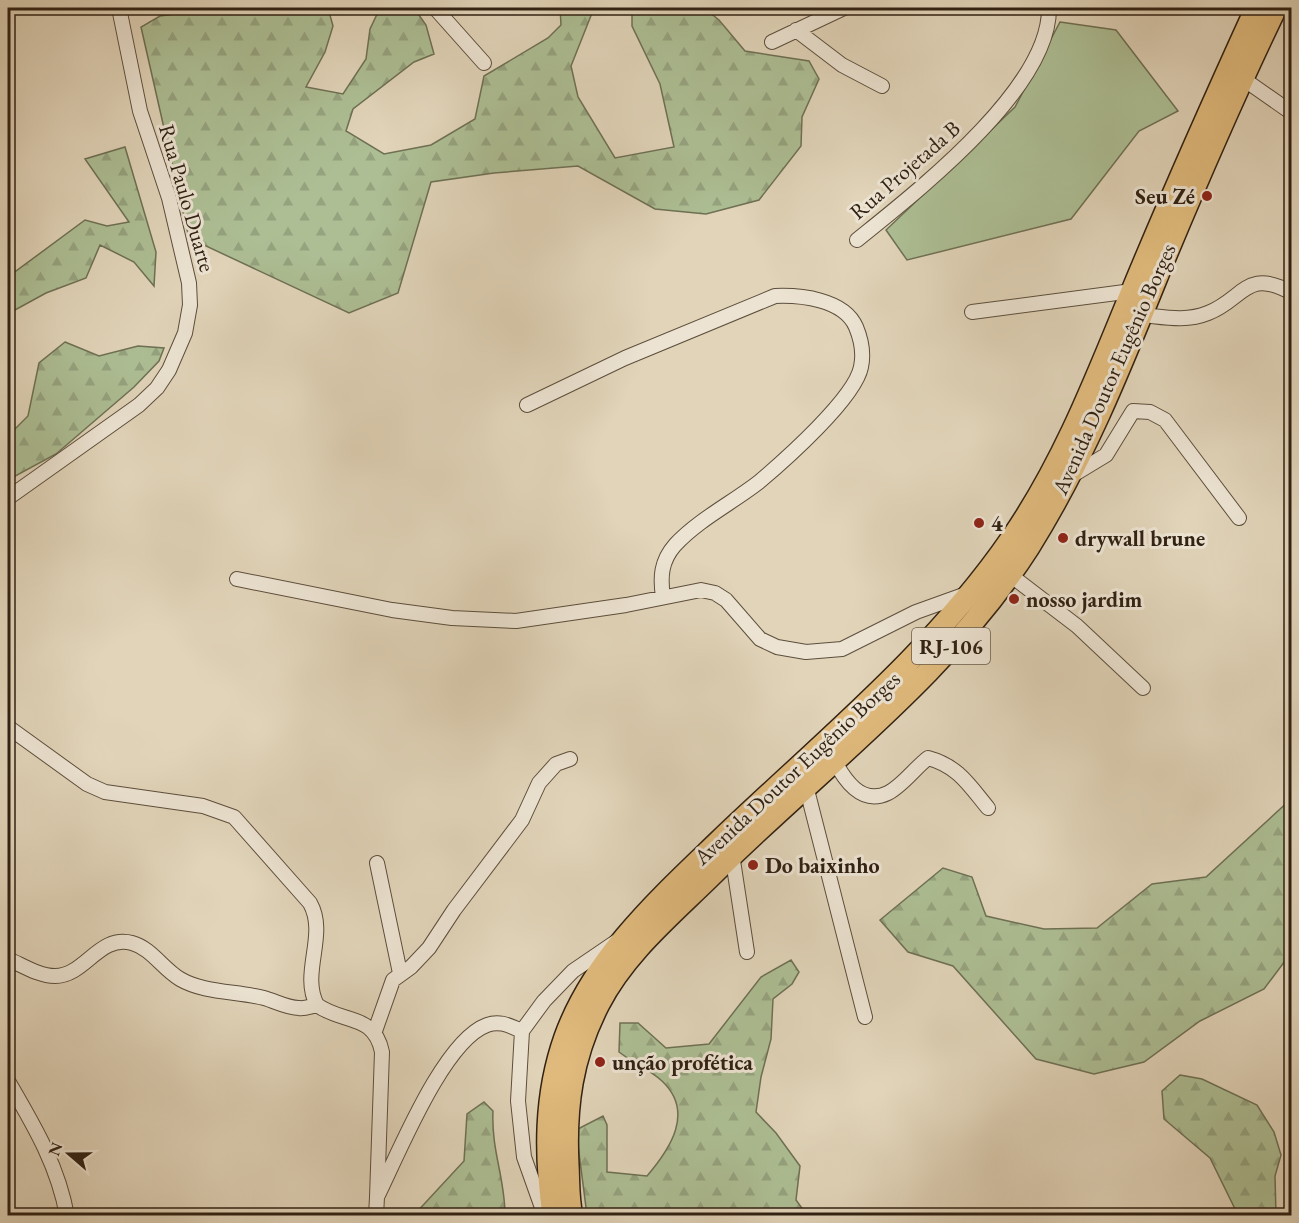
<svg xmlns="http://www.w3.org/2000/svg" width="1299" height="1223" viewBox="0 0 1299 1223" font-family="'EB Garamond',serif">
<defs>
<pattern id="forest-firs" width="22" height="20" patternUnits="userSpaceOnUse" patternTransform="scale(1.5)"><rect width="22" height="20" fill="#adbe94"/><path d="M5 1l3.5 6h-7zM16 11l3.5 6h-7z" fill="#95a37f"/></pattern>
</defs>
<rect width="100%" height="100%" fill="#e1d4b9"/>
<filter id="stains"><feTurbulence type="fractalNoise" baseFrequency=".00333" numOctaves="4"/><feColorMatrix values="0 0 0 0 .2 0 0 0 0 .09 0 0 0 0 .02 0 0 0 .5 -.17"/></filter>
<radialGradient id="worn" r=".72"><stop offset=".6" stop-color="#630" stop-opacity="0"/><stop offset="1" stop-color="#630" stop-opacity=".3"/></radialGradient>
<path fill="#adbe94" stroke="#6e7054" stroke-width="1.5" d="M1060,22L1116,30L1178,111L1139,131L1071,219L907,260L886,230L1015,107Z"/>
<path fill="url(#forest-firs)" stroke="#6e7054" stroke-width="1.5" d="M223,8H328L333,26L325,52L306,87L343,94L366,59L370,29L380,8H414L426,25L434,54L414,62L353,109L346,131L384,154L431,145L475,119L484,76L548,38L561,25L560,8H594L571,66L578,97L615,158L674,147L660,84L632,26V8H704L719,20L745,51L809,61L819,79L802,117L801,146L759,200L706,214L655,209L578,166L494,173L431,182L398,293L349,313L189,238L141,27L160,16Z
M125,147L156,252L154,286L134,262L100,245L86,278L46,293L13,311L8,338V277L85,220L107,226L129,222L85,159Z
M65,342L99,356L138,346L164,348L159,361L134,387L56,454L8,480V432L10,434L28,416L39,363Z
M1291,799V953L1264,989L1200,1021L1144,1062L1094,1074L1036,1059L953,966L908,952L880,920L943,868L972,877L986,916L1044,929L1097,928L1152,884L1206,877Z
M791,960L799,972L792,984L773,999L771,1039L761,1077L756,1112L776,1133L800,1166L796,1200L807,1215H587L576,1130L603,1116L607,1125V1172L647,1176C670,1149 695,1112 662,1081C650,1070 632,1062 619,1052L620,1023H638L666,1048L709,1044L761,977Z
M1180,1075L1202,1079L1257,1105L1274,1132L1281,1155L1275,1176L1276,1215H1238L1210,1158L1164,1119L1162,1091Z
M484,1102L493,1111C491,1150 505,1178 505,1215H414L464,1161L467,1114Z"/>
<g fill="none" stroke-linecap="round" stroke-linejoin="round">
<defs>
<path id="minor" d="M435,8L484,63
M796,30L842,65L882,86
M772,42L844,8
M1242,78L1292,113
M857,240C915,193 1050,89 1049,8
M972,312L1132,291
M1142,315C1164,317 1186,322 1208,313C1244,299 1246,267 1292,293
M527,405L625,358L775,296C800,295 844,299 856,327C861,339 864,353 861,367C855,398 785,460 759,482C732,503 698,520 675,545C661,561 660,577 663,597
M1068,478L1106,455L1133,411L1150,412L1165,420L1239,518
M8,498L139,405L157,388L169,370L185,333L190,305L189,283L169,198L140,111L119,8
M1009,574L1077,626L1143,688
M237,579L392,610L452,618L516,621L626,605L701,590L715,593L726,600L760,639L777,647L806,652L842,649L916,612L966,594
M8,727L87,784L105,792L203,806L234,817L310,903C328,935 300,973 317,1005C343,1024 374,1013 382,1052L377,1197
M834,760C844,779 861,806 888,793C902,786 915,768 928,758C958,766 969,785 988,808
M806,786L865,1017
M732,854L747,952
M377,863L400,973
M8,959C22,965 39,976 55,976C85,976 99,934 132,943C151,948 163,969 180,979C204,993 236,991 264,998C275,1001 287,1008 299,1008C305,1009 311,1006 317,1005
M375,1031L393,980L411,967L429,948L454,910L522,820L539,783L556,764L570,759
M8,1081C33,1124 58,1165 67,1216
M376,1216L377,1197C398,1155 443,1041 487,1025C500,1020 510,1026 522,1031
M545,1216L524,1157L518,1101L522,1031L544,1001L573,971L617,941"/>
<path id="highway" d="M553,1216C545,1155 544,1096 565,1037C594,957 661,897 720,840C821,743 931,655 1011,539C1065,461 1098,373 1134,286C1173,192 1214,100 1256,8
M572,1216C568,1199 569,1182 568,1165C565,1107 572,1056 599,1004C624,955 669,917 708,879C816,771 946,677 1029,547C1083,461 1121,366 1159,272C1196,183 1234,95 1276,8"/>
</defs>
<use href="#minor" stroke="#5c4e3c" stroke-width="16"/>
<use href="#highway" stroke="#302113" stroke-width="24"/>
<use href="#minor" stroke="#ece3d2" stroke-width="14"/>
<use href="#highway" stroke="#e0ba7c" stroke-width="21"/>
</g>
<g fill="#8f2418" stroke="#ece3d2" stroke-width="2">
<circle cx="1207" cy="196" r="6"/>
<circle cx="979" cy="523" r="6"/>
<circle cx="1063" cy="538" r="6"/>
<circle cx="1014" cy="599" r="6"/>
<circle cx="753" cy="865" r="6"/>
<circle cx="600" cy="1062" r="6"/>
</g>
<g text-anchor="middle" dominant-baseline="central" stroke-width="6" stroke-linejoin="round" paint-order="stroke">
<rect fill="#ece3d2" stroke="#685b4c" stroke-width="1.5" x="912" y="628" width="78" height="36" rx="4.5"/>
<g font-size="21" font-weight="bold" fill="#302113">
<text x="951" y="646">RJ-106</text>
</g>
<g font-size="22" fill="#302113" stroke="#ece3d2">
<text transform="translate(905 170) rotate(-41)">Rua Projetada B</text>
<text transform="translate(187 198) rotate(74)">Rua Paulo Duarte</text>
<text transform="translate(1114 369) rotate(-66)">Avenida Doutor Eugênio Borges</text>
<text transform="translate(797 768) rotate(-43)">Avenida Doutor Eugênio Borges</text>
</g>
<g font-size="22" font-weight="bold" fill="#302113" stroke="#ece3d2" text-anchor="start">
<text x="1195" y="196" text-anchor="end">Seu Zé</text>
<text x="991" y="523">4</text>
<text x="1075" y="538">drywall brune</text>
<text x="1026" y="599">nosso jardim</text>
<text x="765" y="865">Do baixinho</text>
<text x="612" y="1062">unção profética</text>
</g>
</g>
<rect width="1299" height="1223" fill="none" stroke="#e1d4b9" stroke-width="30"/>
<rect x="9" y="9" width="1281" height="1205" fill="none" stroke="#302113" stroke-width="3"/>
<rect x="15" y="15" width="1269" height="1193" fill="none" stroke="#302113" stroke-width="1.5"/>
<g transform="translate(69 1154) rotate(290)" stroke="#ece3d2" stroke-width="4.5" paint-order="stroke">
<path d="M0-4.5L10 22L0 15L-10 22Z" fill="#302113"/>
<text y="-9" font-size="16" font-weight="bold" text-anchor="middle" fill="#302113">N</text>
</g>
<rect width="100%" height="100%" filter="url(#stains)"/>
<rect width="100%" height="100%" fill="url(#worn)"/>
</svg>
